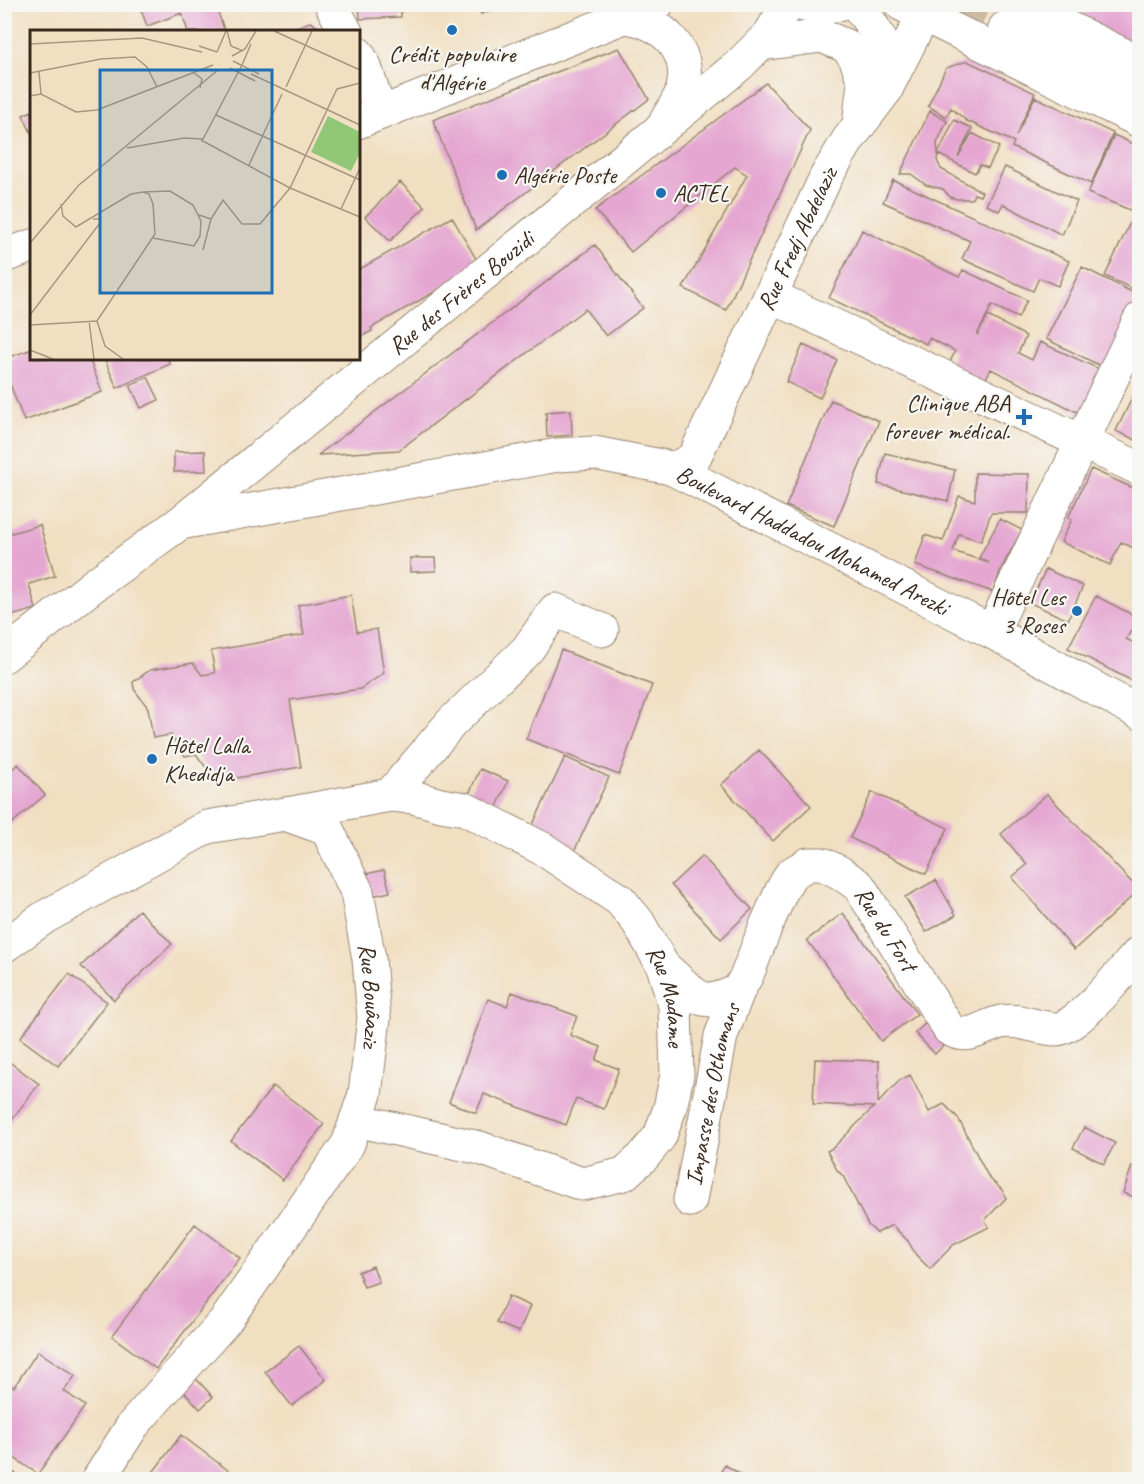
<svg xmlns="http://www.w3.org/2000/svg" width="1144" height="1484" viewBox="0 0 1144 1484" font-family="Caveat,sans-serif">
<rect width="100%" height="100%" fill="#f6f6f2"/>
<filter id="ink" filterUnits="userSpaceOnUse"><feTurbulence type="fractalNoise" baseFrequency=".0167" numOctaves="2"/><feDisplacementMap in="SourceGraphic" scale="12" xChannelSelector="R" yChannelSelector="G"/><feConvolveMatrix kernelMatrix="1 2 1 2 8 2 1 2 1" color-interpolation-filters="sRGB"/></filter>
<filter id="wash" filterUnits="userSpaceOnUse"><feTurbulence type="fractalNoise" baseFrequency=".008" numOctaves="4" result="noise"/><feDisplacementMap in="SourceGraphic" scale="24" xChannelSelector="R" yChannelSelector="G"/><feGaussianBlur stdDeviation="1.35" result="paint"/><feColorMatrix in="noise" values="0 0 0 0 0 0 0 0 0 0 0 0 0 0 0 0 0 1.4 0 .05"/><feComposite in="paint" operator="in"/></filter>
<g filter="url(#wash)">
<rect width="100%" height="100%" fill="#f1dfc2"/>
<g id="blocks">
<path fill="#e5a7d2" d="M139,4H215L225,32H188L182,13L147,26Z
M359,4H401V17L360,19Z
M478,4H507V5L481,14Z
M1041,4H1140V46Z
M310,22L326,32H286V31Z
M619,48L649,99L476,230L433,120Z
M967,61L1035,93L1016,136L1035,97L1113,133L1091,184L1012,147L1014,142L967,121L951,108L946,117L928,106L946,68Z
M766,83L810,130L726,310L683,288L747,175L735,167L631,252L595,210Z
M32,111V135L23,115Z
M930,111L947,121L937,143L938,154L937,160L941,169L982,192L980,196L974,194L972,199H957L950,197L943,189L926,185L911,174H900Z
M954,120L972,128L958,157L972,133L999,147L988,168L980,165L975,173L938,154Z
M1114,135L1140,147V281L1135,290L1105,276L1135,212L1088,193Z
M1005,167L1077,201L1062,235L1003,204L999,211L986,205Z
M893,180L1069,261L1058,286L1039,278L1033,291L962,259L970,241L883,202Z
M400,182L425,207L390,241L365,217Z
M452,217L480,266L371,328L372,331L358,338V270Z
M862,230L959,277L963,270L1027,300L1018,318L992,305L977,335L988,316L1026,336L1018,353L1032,360L1040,342L1106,372L1085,416L991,369L983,384L948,367L955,351L929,338L926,344L829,298Z
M595,245L643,308L606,336L585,309L399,450L318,455Z
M1082,267L1140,296V299L1105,368L1046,339Z
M803,345L837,360L820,398L786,382Z
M32,349V358H89L102,392L24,421L4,368V359Z
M104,358H167L170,364L117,388Z
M148,377L159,400L141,408L130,385Z
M1136,390L1140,392V442L1116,431Z
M831,400L879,421L834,526L786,506Z
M571,410L572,435L547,437L546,412Z
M205,451L206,471L174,472V452Z
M885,453L955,470L948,501L878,484Z
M1091,469L1140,491V551L1121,542L1110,565L1061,542L1072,519L1068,518Z
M975,473L1029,474L1028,513H991L981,541L959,534L953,551L989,563L979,558L1000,519L1022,530L1001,569L993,592L915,565L925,535L943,541L959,496L975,501Z
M40,525L55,576L29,584L36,609L4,618V535Z
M410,558H435L436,571L410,572Z
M1046,569L1083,586L1068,620L1030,603Z
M351,595L357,632L377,629L384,673L360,689L290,700L301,767L213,782L211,774L196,754L185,756L171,735L153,738L148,708L134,689L133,682L150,670L193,663L202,675L215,673L211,651L304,635L298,605Z
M1096,596L1139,618L1126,639L1140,646V685L1068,648Z
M561,650L652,685L619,775L526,739Z
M759,750L811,806L773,841L721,785Z
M565,757L609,777L571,858L527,837Z
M18,764L45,795L4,830V776Z
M480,769L508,781L493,816L465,803Z
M872,792L948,828L926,874L850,838Z
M1047,794L1139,890L1074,950L1012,877L1027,865L1001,834Z
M702,856L752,909L721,939L671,885Z
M384,870L390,892L372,896L366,874Z
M936,880L956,915L926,932L905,897Z
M139,910L172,944L114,1000L81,966Z
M843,913L917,1014L881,1041L807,940Z
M69,974L107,1002L58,1066L20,1038Z
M512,992L577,1016L570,1035L601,1047L596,1060L619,1069L604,1109L576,1099L566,1125L484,1094L476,1113L449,1102L488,999L507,1006Z
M931,1018L951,1038L935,1054L915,1033Z
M4,1058L39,1084L4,1130Z
M815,1059L879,1061L878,1103L900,1080L910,1075L929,1112L944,1104L958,1118L989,1178L1002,1190L1006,1198L985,1220L989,1227L953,1245L930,1269L916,1255L908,1241L892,1225L877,1233L868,1225L843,1176L837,1170L827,1151L834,1147L874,1107L813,1104Z
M273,1086L324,1124L283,1180L231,1141Z
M1084,1127L1115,1143L1104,1164L1073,1148Z
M1132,1166L1140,1168V1199L1123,1193Z
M195,1224L240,1258L156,1369L112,1336Z
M373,1266L379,1282L364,1287L358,1272Z
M508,1296L530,1306L519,1332L497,1323Z
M299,1346L326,1380L292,1406L265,1372Z
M38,1351L75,1376L64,1391L85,1406L38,1474L4,1451V1380L14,1387Z
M189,1371L213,1397L200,1409L176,1383Z
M181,1435L233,1474L228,1479H148Z
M725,1465L748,1479H716Z
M5,1467L24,1479H5Z"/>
</g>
</g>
<g filter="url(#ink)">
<use href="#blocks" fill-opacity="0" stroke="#968470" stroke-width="1.5"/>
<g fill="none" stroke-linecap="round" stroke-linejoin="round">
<path stroke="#cdbba1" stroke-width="33" stroke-dasharray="33 16" stroke-linecap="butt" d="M955,4L1005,28"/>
<defs>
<g id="minor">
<path d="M331,4L346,32"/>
<path d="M358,54L364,64L380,113"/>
<path d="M358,122L657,4"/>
<path d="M4,256L32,246"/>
<path d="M771,296L1140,469"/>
<path id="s1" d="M671,468L992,632L1140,713"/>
<path d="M992,632L1140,319"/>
<path d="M390,795L452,722L527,650L555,610L602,630"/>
<path id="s2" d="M287,814L390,795L413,797L441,805L465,809L543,849L620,900L638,922L663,966L675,1006L677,1075L670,1108L660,1136L643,1157L624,1174L582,1184L480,1148L356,1120"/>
<path id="s3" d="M4,946L45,917L207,827L285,814L327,829L357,892L369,959L374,1018L365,1094L348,1144L226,1320L133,1425L98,1480"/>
<path id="s4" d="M663,966L694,994L703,999L712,1000L726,996L738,991L747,975L765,928L782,890L791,874L808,864H822L839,872L859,886L949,1029C970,1041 980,1027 1001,1022C1019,1018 1038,1029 1056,1029C1076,1030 1125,968 1140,952"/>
<path id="s5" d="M690,1200L721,1036L738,991"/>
</g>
<g id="major">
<path d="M799,4L821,8L839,4"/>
<path d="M856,4C882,38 889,47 886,90"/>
<path d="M901,4L1140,121"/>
<path d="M1020,4L1140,63"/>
<path d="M625,17C661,21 692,49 683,88C680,100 672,110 666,121"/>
<path d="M1005,28L1140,93"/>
<path d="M761,44L822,36L846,46L855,57L864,82L859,125"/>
<path id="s6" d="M180,523L558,455L594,453L671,468C682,466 688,463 695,456L826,177L848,140L885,91L929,4"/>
<path id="s7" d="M4,656L94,585L180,523L739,65L770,34L788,4"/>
</g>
</defs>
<use href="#minor" stroke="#968470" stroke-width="35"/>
<use href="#major" stroke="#968470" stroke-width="35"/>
<use href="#minor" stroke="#fff" stroke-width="33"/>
<use href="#major" stroke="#fff" stroke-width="33"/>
</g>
</g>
<g fill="#1f6fb2" stroke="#f6f6f2" stroke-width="2">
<circle cx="452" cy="30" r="6"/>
<circle cx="502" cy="175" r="6"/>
<circle cx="661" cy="193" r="6"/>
<path d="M1021 408h6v6h6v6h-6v6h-6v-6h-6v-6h6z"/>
<circle cx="1077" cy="611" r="6"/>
<circle cx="152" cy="759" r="6"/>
</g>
<g text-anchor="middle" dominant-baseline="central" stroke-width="4.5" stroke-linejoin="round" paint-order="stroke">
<g font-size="24" fill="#3b2a1e" stroke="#f6f6f2" text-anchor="start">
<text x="452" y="54" text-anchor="middle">Crédit populaire<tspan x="452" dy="28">d'Algérie</tspan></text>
<text x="514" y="175">Algérie Poste</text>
<text x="673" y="193">ACTEL</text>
<text x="1010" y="403" text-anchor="end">Clinique ABA<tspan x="1010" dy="28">forever médical.</tspan></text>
<text x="1065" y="597" text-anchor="end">Hôtel Les<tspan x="1065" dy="28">3 Roses</tspan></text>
<text x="164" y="745">Hôtel Lalla<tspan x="164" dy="28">Khedidja</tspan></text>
</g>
<g font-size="24" fill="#3b2a1e" stroke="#f6f6f2">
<text stroke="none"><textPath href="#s6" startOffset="766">Rue Fredj Abdelaziz</textPath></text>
<text stroke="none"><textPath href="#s7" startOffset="584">Rue des Frères Bouzidi</textPath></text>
<text stroke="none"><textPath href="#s1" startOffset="159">Boulevard Haddadou Mohamed Arezki</textPath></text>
<text stroke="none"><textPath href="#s4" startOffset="345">Rue du Fort</textPath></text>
<text stroke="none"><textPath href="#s3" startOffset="534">Rue Bouâaziz</textPath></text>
<text stroke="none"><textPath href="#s2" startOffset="471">Rue Madame</textPath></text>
<text stroke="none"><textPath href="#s5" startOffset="108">Impasse des Othomans</textPath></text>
</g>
</g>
<g transform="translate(30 30)">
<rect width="330" height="330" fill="#f1dfc2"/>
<path d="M298,86L330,102V123L321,141L281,122Z" fill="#93c778"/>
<path fill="none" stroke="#a89780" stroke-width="1.5" d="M197,1L201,16L213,21M244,1L330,40M0,14L112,8L172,22M169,16L187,22M187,22L196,1M202,26L215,19L226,1M203,31L229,44M212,35L221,14M200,38L225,51M9,42L11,64M0,43L71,29L105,27L117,37L127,57M164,43L172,49L170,58M221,44L330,95M256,57L282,1M0,66L11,64L46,82L67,80L183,35M186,85L330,150M171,110L260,158L330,187M97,118L154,108L173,109L212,35M219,135L252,64M113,162L140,161L163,175L171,191L170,206L164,216L123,208M311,179L330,138M169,185L181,189L193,170L212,194H230L260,158L307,59L330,53M0,213L49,155L188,40M173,220L181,189M0,285L70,193V189H63M59,291L64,329M67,291L75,316L93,329M0,295L67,291L125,204L123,174L119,164L113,162L101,164L46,197L33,186L31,174M0,320L23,329"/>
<path fill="#1f6fb2" fill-opacity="0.15" stroke="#1f6fb2" stroke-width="3" d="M70,40H242V263H70Z"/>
<rect width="330" height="330" fill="none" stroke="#3b2a1e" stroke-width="3"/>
</g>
<rect width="1144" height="1484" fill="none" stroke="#f6f6f2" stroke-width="24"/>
</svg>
